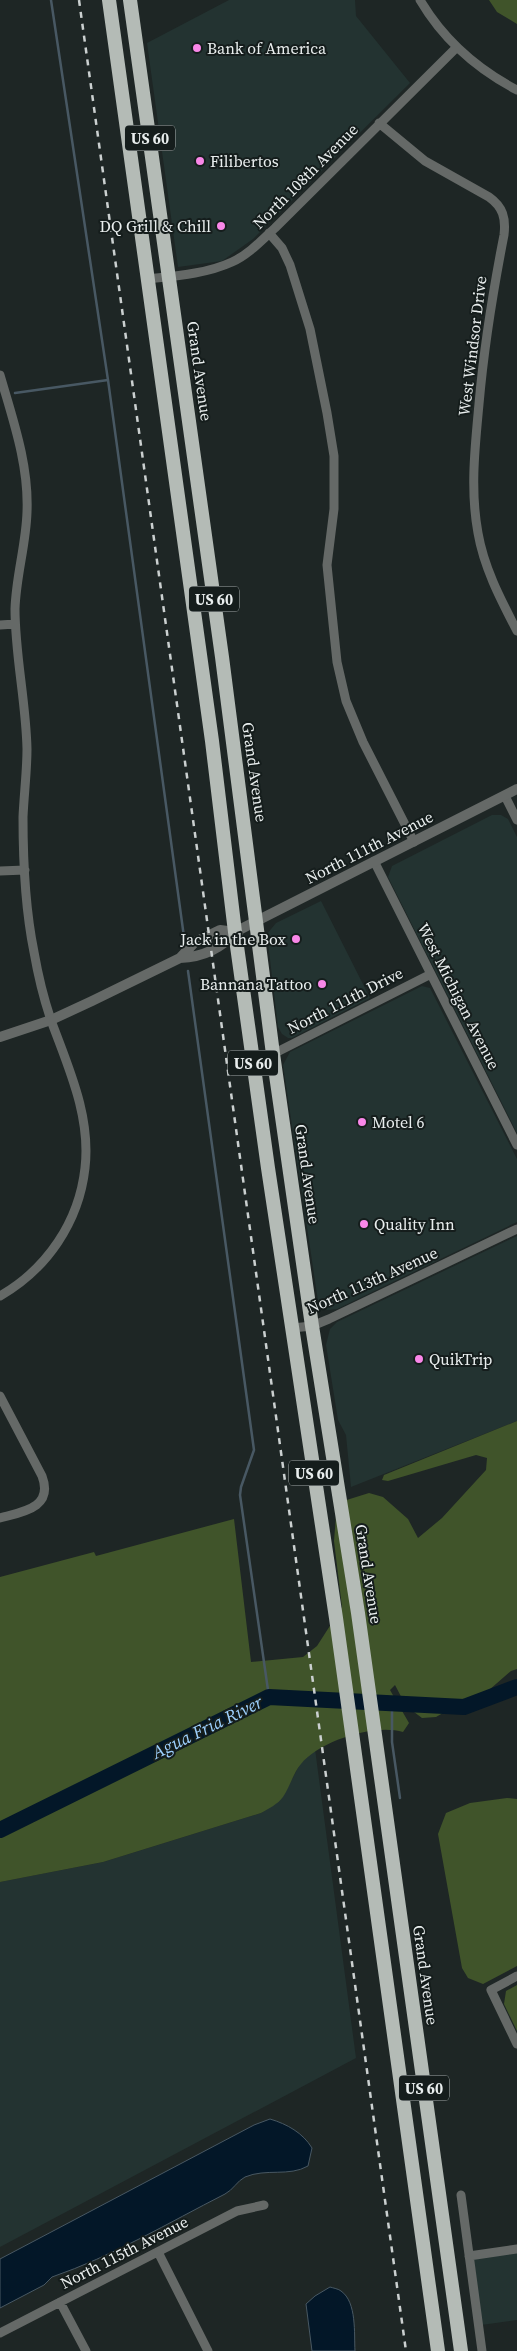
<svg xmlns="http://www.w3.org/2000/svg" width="517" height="2351" viewBox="0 0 517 2351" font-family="'Source Serif 4',serif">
<rect width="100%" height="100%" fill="#1e2625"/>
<path fill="#233331" d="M229,0H355L356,16L410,83L253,239L222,261L178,267L147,43Z
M492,815H501L508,819L517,837V1133L388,877L392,866Z
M321,901L370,998L292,1038H288L282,1034L278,1027L267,934L276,923Z
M422,986L430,988L517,1159V1222L337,1309L327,1310L318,1301L283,1065L290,1052Z
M517,1236V1421L351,1487L346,1435L338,1420L326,1345L330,1329L337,1322Z
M315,1749L356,2058L0,2247V1882L103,1862L261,1813L282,1798L300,1764Z
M517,2253V2320L481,2325L473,2258Z"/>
<path fill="#40542a" d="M489,0H517V24L497,12Z
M517,1421V1669L511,1671L481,1697L455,1706L436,1717L422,1718L406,1706L395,1685L390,1690L409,1723L403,1732C375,1723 319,1741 301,1764C293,1773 290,1787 283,1797C278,1804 268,1809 261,1813L103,1862L0,1882V1577L94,1552L96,1556L234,1519L251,1662L303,1657L317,1646L342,1607L334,1541L337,1503L369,1493L383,1497L408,1519L418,1538L442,1518L486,1470L487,1458L476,1455L388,1481L382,1480L384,1475Z
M507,1798L517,1799V1966L483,1984L468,1978L462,1968L438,1834L446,1813L470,1803Z
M517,1985V2031L504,2004L506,1991Z"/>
<path fill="#031728" stroke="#485863" d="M270,2119C287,2124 303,2133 312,2148L308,2166C289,2177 266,2168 245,2177C237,2181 233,2190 225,2194C168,2223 113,2256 52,2277L44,2285L0,2308V2259L254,2125Z
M330,2287C333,2288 339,2289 341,2291C357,2302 354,2334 355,2351H312L306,2304L315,2296Z"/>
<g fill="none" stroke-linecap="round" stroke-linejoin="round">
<path stroke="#485863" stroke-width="2.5" d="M51,0L108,380L184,937
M15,393L108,380
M188,971L254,1450L241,1487L240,1495L269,1697
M392,1703V1742L400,1798"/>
<path stroke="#031728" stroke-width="16" d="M0,1830L269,1697L464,1707L517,1687"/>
<path stroke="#656967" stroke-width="9" d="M420,0C443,39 477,69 517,90
M379,123L425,161L489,197C503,207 506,218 504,235C493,291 484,347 479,404C475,447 470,490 478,533C484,568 501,600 517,631
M269,233L282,248L290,265L310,329L327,413L334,456V509L327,565L337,662L346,701L363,742L414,842
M147,279C175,276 206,274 232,262C248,255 262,240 275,228L457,47
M0,375C13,420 29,465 27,512C26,545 16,576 15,609C15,655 26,702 27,749C27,771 24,794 23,817C23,861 25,908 34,952C38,975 44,1000 52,1023C69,1069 91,1117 85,1168C79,1222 47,1269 0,1296
M0,625L15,624
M505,796L517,820
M374,861L517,1145
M0,871L25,870
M273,1054L431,974
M292,1328L312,1326L329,1319L517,1229
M0,1396L42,1476C54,1508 22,1512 0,1518
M517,1976L491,1990L517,2044
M461,2195L482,2351
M158,2252L208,2351
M469,2256L517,2249
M60,2302L86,2351
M0,2333L237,2211L264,2205"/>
<path stroke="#656967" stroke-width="10" d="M180,958C203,957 221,949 235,932L517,789
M0,1037L51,1020L92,1001L180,958L195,942L220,930L235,932"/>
<path stroke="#b4bbb6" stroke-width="14" d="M109,0L212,741L235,932L268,1168L336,1618L438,2351
M130,0L222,657L273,1054L312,1326L358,1613L461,2351"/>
<path stroke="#cbd0d0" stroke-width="2.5" stroke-dasharray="6 6" stroke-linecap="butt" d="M79,0L406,2351"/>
</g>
<g fill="#f987e8" stroke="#151d1c" stroke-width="2">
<circle cx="197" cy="48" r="5"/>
<circle cx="200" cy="161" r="5"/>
<circle cx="221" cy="226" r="5"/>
<circle cx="296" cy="939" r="5"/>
<circle cx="322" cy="984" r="5"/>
<circle cx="362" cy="1122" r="5"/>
<circle cx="364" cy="1224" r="5"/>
<circle cx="419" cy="1359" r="5"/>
</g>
<g text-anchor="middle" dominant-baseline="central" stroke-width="4" stroke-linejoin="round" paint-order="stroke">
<g fill="#151d1c" stroke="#a9afaf" stroke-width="1">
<rect x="125" y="125.5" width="50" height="25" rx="4"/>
<rect x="189" y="586.5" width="50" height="25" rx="4"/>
<rect x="228" y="1050.5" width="50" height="25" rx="4"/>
<rect x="289" y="1460.5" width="50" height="25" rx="4"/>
<rect x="399" y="2075.5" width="50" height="25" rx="4"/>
</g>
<g font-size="15" font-weight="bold" fill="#e9eeee">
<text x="150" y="138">US 60</text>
<text x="214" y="599">US 60</text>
<text x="253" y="1063">US 60</text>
<text x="314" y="1473">US 60</text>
<text x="424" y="2088">US 60</text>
</g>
<g font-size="16" fill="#e9eeee" stroke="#151d1c" text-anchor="start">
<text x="207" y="48">Bank of America</text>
<text x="210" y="161">Filibertos</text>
<text x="211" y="226" text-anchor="end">DQ Grill &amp; Chill</text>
<text x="286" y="939" text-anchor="end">Jack in the Box</text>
<text x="312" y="984" text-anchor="end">Bannana Tattoo</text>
<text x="372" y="1122">Motel 6</text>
<text x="374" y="1224">Quality Inn</text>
<text x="429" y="1359">QuikTrip</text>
</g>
<g font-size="16" fill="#e9eeee" stroke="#151d1c">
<text transform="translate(305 176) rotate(-45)">North 108th Avenue</text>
<text transform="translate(472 346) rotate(-83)">West Windsor Drive</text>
<text transform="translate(200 371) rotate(82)">Grand Avenue</text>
<text transform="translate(255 772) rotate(82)">Grand Avenue</text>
<text transform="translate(369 847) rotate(-27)">North 111th Avenue</text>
<text transform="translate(459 996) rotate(63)">West Michigan Avenue</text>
<text transform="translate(345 1000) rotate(-27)">North 111th Drive</text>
<text transform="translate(308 1174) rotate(82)">Grand Avenue</text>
<text transform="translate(372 1280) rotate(-24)">North 113th Avenue</text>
<text transform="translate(369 1574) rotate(81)">Grand Avenue</text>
<text transform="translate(426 1975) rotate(82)">Grand Avenue</text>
<text transform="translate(124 2252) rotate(-27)">North 115th Avenue</text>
</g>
<g font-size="18" font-style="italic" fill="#9dd0fd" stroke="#151d1c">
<text transform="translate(207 1727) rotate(-26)">Agua Fria River</text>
</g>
</g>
</svg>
